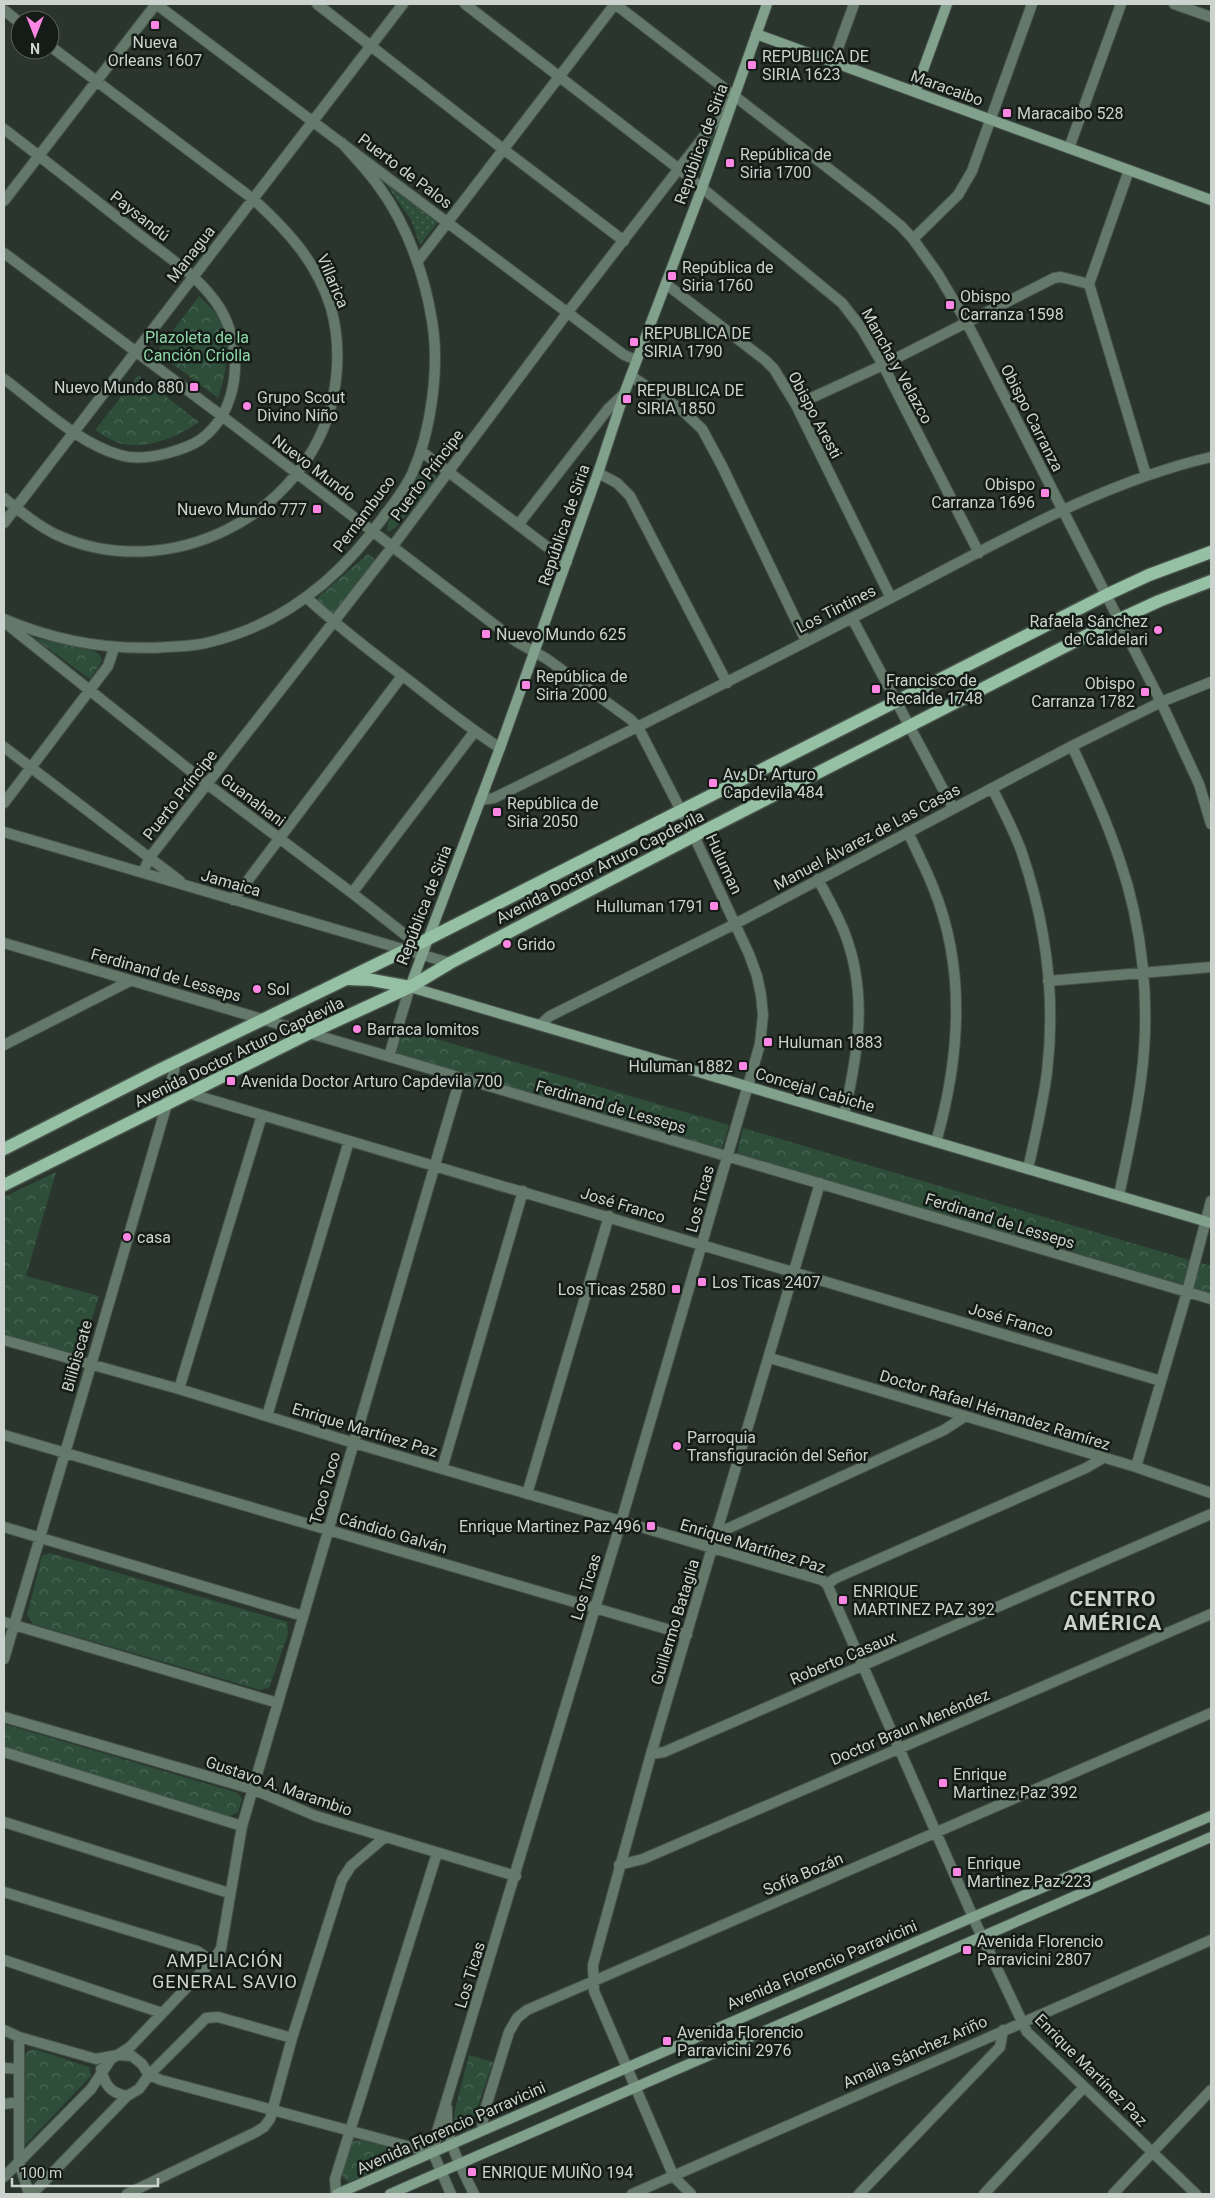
<svg xmlns="http://www.w3.org/2000/svg" width="1215" height="2198" viewBox="0 0 1215 2198" font-family="Roboto,sans-serif">
<defs>
<pattern id="grass-dots" width="8" height="8" patternUnits="userSpaceOnUse" patternTransform="scale(1.25)"><rect width="8" height="8" fill="#2e4e3a"/><path d="M2 2h.1M6 6h.1" fill="none" stroke="#4b6755" stroke-width="1.8" stroke-linecap="round"/></pattern>
<pattern id="park-crowns" width="20" height="18" patternUnits="userSpaceOnUse" patternTransform="scale(1.25)"><rect width="20" height="18" fill="#2e4e3a"/><path d="M2 6a3 3 0 1 1 6 0M12 15a3 3 0 1 1 6 0" fill="none" stroke="#4b6755"/></pattern>
</defs>
<rect width="100%" height="100%" fill="#29352d"/>
<path fill="url(#grass-dots)" d="M718,124L702,175L687,165Z
M384,181L438,222L420,245L411,220Z"/>
<path fill="url(#park-crowns)" d="M199,296C204,302 211,307 216,313C233,336 227,373 218,398L157,352Z
M138,375L199,422C177,437 143,452 116,442C109,439 102,434 95,430Z
M422,467L439,478L395,528L387,532L388,523Z
M368,554L377,561L334,615L318,601V597Z
M34,638L94,651L100,655L102,661L90,679Z
M403,1029L729,1125L722,1149L395,1057Z
M743,1128L1193,1261L1184,1285L741,1156L737,1154Z
M56,1172L26,1276L99,1296L80,1356L4,1335V1197Z
M1201,1263L1211,1266V1295L1193,1289Z
M50,1553L287,1622L288,1634L269,1688L260,1690L33,1624L27,1615L42,1556Z
M4,1724L238,1793L242,1799L238,1812L228,1817L4,1746Z
M34,2049L89,2067L91,2076L25,2145V2055L28,2051Z
M469,2055L493,2062L470,2129L466,2131L458,2129L455,2123L454,2113Z
M361,2140L405,2151L409,2157L349,2182L343,2178C342,2167 347,2150 353,2141Z"/>
<g fill="none" stroke-linecap="round" stroke-linejoin="round">
<defs>
<path id="minor" d="M156,4L624,355L636,360
M317,4L503,149L624,241
M465,4L679,169L842,303L862,329L883,365L979,553
M615,4L872,202L901,226L913,239L938,274L967,323L1161,702L1199,784L1211,824
M1174,4L1211,17
M4,10L20,23
M833,62L854,4
M4,129C50,164 95,200 141,236C168,257 203,279 221,310C244,350 240,411 200,440C191,446 179,450 168,453C153,457 136,460 120,455C79,444 38,404 4,379
M1069,148L1121,4
M1129,170L1089,284L1146,475
M4,201L156,4
M913,239L958,195L972,171L1032,4
M4,253L222,416L517,642L547,659L630,719L638,727L694,836L749,954L757,976L761,995L763,1015L760,1044L621,1522L437,2132L433,2153L451,2194
M417,262L615,4
M666,284L765,360L774,369L796,405L891,598
M631,376L683,411L702,429L722,466L806,641
M796,405L883,365L1054,278L1061,277L1089,284
M421,451L567,562
M598,473L617,483L630,496L727,683
M4,498C20,511 38,526 57,535C168,585 306,517 333,398C339,368 339,337 331,308C317,262 287,230 253,199L50,46
M4,523L403,4
M518,525L608,409L624,394
M307,598C340,628 375,655 411,682C440,705 469,728 500,748
M852,618L953,808
M4,619C58,642 110,651 168,647C182,646 197,646 210,642C284,624 341,577 384,516C394,503 405,489 412,474C431,432 440,367 432,321C425,276 407,225 380,188C369,172 355,158 342,143
M8,625L207,784L352,893L408,937L416,945
M1072,746C1089,783 1106,819 1119,858C1143,927 1151,1006 1141,1079C1136,1118 1127,1157 1119,1195
M4,747L180,881
M992,788C1002,808 1013,829 1021,850C1045,920 1056,997 1047,1072C1043,1104 1035,1137 1028,1169
M480,800L494,798C624,734 754,669 883,602C989,548 1095,484 1211,457
M4,803L108,666L114,648
M4,832L450,963
M908,832C916,850 926,869 933,887C967,970 960,1058 936,1142
M143,872L150,857L392,547L568,312L732,100
M818,879C827,897 838,915 845,934C868,994 858,1054 844,1115
M352,893L475,731
M233,900L402,676
M4,943L1211,1299
M1048,981L1211,967
M540,1025L550,1016L735,924L1072,746L1161,702L1211,682
M4,1045L130,981
M389,1056L410,987
M191,1094L1161,1381
M4,1340L179,1389L354,1443L822,1580L827,1584L977,1926L1027,2032L1196,2194
M770,1358L1136,1467L1211,1493
M179,1389L262,1115
M267,1416L349,1141
M4,1435L687,1635
M1136,1467L1187,1292L1211,1201
M442,1469L523,1191
M527,1494L609,1216
M4,1527L303,1616
M718,1533L944,1430L964,1417
M827,1584L836,1578L1086,1468L1103,1458
M4,1622L278,1703
M4,1659L91,1365L166,1107L176,1061
M4,1717L252,1789L316,1816L516,1876
M4,1752L242,1826
M651,1754L664,1752L1211,1514
M4,1822L229,1893
M619,1865L643,1859L1211,1614
M4,1892L197,1951L212,1961
M4,1960L162,2013
M4,2030L19,2037L96,2059L118,2055L132,2056L142,2064L149,2075L161,2080L433,2153
M19,2037V2162L29,2194
M4,2068L19,2069
M101,2069C105,2085 110,2093 127,2096
M4,2104L19,2102
M447,2108C445,2140 461,2167 474,2194
M482,2130L484,2113L509,2032L517,2018L527,2010L1211,1713
M4,2177L91,2089L111,2059L130,2047L212,1961L221,1949L242,1826L460,1079
M32,2194L127,2096L139,2089L149,2075L206,2018L218,2017L292,2038
M127,2194L256,2132L264,2127L270,2119L292,2038L342,1880L351,1866L385,1837
M336,2194L335,2179L350,2131L437,1853
M632,2194L1211,1940
M691,2194L674,2177L594,1991L593,1965L651,1754L820,1183
M859,2194L1000,2047L1003,2030
M984,2194L1084,2087
M1113,2194L1211,2090"/>
<path id="secondary" d="M767,4L702,188L624,394L598,473L500,748L410,987L1211,1223
M756,34L1211,200
M915,92L947,4
M337,2194L973,1917L1211,1816
M390,2194L1211,1837"/>
<path id="primary" d="M348,979L372,980L410,987
M4,1149L157,1071L416,945L1106,595L1149,575L1211,552
M4,1185L310,1033L410,987L450,963L694,836L1109,624L1159,601L1211,581"/>
</defs>
<use href="#minor" stroke="#46514a" stroke-width="12"/>
<use href="#secondary" stroke="#46514a" stroke-width="12"/>
<use href="#primary" stroke="#46514a" stroke-width="15"/>
<use href="#minor" stroke="#65796b" stroke-width="10"/>
<use href="#secondary" stroke="#81a18c" stroke-width="10"/>
<use href="#primary" stroke="#96c0a4" stroke-width="12"/>
</g>
<g fill="#fc86e3" stroke="#151b17" stroke-width="2">
<rect x="150" y="20" width="10" height="10" rx="2.5"/>
<rect x="747" y="60" width="10" height="10" rx="2.5"/>
<rect x="1002" y="108" width="10" height="10" rx="2.5"/>
<rect x="725" y="158" width="10" height="10" rx="2.5"/>
<rect x="667" y="271" width="10" height="10" rx="2.5"/>
<rect x="945" y="300" width="10" height="10" rx="2.5"/>
<rect x="629" y="337" width="10" height="10" rx="2.5"/>
<rect x="189" y="382" width="10" height="10" rx="2.5"/>
<rect x="622" y="394" width="10" height="10" rx="2.5"/>
<circle cx="247" cy="406" r="5"/>
<rect x="1040" y="488" width="10" height="10" rx="2.5"/>
<rect x="312" y="504" width="10" height="10" rx="2.5"/>
<circle cx="1158" cy="630" r="5"/>
<rect x="481" y="629" width="10" height="10" rx="2.5"/>
<rect x="521" y="680" width="10" height="10" rx="2.5"/>
<rect x="871" y="684" width="10" height="10" rx="2.5"/>
<rect x="1140" y="687" width="10" height="10" rx="2.5"/>
<rect x="708" y="778" width="10" height="10" rx="2.5"/>
<rect x="492" y="807" width="10" height="10" rx="2.5"/>
<rect x="709" y="901" width="10" height="10" rx="2.5"/>
<circle cx="507" cy="944" r="5"/>
<circle cx="257" cy="989" r="5"/>
<circle cx="357" cy="1029" r="5"/>
<rect x="763" y="1037" width="10" height="10" rx="2.5"/>
<rect x="738" y="1061" width="10" height="10" rx="2.5"/>
<rect x="226" y="1076" width="10" height="10" rx="2.5"/>
<circle cx="127" cy="1237" r="5"/>
<rect x="697" y="1277" width="10" height="10" rx="2.5"/>
<rect x="671" y="1284" width="10" height="10" rx="2.5"/>
<circle cx="677" cy="1446" r="5"/>
<rect x="646" y="1521" width="10" height="10" rx="2.5"/>
<rect x="838" y="1595" width="10" height="10" rx="2.5"/>
<rect x="938" y="1778" width="10" height="10" rx="2.5"/>
<rect x="952" y="1867" width="10" height="10" rx="2.5"/>
<rect x="962" y="1945" width="10" height="10" rx="2.5"/>
<rect x="662" y="2036" width="10" height="10" rx="2.5"/>
<rect x="467" y="2167" width="10" height="10" rx="2.5"/>
</g>
<g text-anchor="middle" dominant-baseline="central" stroke-width="5" stroke-linejoin="round" paint-order="stroke">
<g font-size="16" fill="#ccd3ce" stroke="#151b17" text-anchor="start">
<text x="155" y="42" text-anchor="middle">Nueva<tspan x="155" dy="18">Orleans 1607</tspan></text>
<text x="762" y="56">REPUBLICA DE<tspan x="762" dy="18">SIRIA 1623</tspan></text>
<text x="1017" y="113">Maracaibo 528</text>
<text x="740" y="154">República de<tspan x="740" dy="18">Siria 1700</tspan></text>
<text x="682" y="267">República de<tspan x="682" dy="18">Siria 1760</tspan></text>
<text x="960" y="296">Obispo<tspan x="960" dy="18">Carranza 1598</tspan></text>
<text x="644" y="333">REPUBLICA DE<tspan x="644" dy="18">SIRIA 1790</tspan></text>
<text x="184" y="387" text-anchor="end">Nuevo Mundo 880</text>
<text x="637" y="390">REPUBLICA DE<tspan x="637" dy="18">SIRIA 1850</tspan></text>
<text x="257" y="397">Grupo Scout<tspan x="257" dy="18">Divino Niño</tspan></text>
<text x="1035" y="484" text-anchor="end">Obispo<tspan x="1035" dy="18">Carranza 1696</tspan></text>
<text x="307" y="509" text-anchor="end">Nuevo Mundo 777</text>
<text x="1148" y="621" text-anchor="end">Rafaela Sánchez<tspan x="1148" dy="18">de Caldelari</tspan></text>
<text x="496" y="634">Nuevo Mundo 625</text>
<text x="536" y="676">República de<tspan x="536" dy="18">Siria 2000</tspan></text>
<text x="886" y="680">Francisco de<tspan x="886" dy="18">Recalde 1748</tspan></text>
<text x="1135" y="683" text-anchor="end">Obispo<tspan x="1135" dy="18">Carranza 1782</tspan></text>
<text x="723" y="774">Av. Dr. Arturo<tspan x="723" dy="18">Capdevila 484</tspan></text>
<text x="507" y="803">República de<tspan x="507" dy="18">Siria 2050</tspan></text>
<text x="704" y="906" text-anchor="end">Hulluman 1791</text>
<text x="517" y="944">Grido</text>
<text x="267" y="989">Sol</text>
<text x="367" y="1029">Barraca lomitos</text>
<text x="778" y="1042">Huluman 1883</text>
<text x="733" y="1066" text-anchor="end">Huluman 1882</text>
<text x="241" y="1081">Avenida Doctor Arturo Capdevila 700</text>
<text x="137" y="1237">casa</text>
<text x="712" y="1282">Los Ticas 2407</text>
<text x="666" y="1289" text-anchor="end">Los Ticas 2580</text>
<text x="687" y="1437">Parroquia<tspan x="687" dy="18">Transfiguración del Señor</tspan></text>
<text x="641" y="1526" text-anchor="end">Enrique Martinez Paz 496</text>
<text x="853" y="1591">ENRIQUE<tspan x="853" dy="18">MARTINEZ PAZ 392</tspan></text>
<text x="953" y="1774">Enrique<tspan x="953" dy="18">Martinez Paz 392</tspan></text>
<text x="967" y="1863">Enrique<tspan x="967" dy="18">Martinez Paz 223</tspan></text>
<text x="977" y="1941">Avenida Florencio<tspan x="977" dy="18">Parravicini 2807</tspan></text>
<text x="677" y="2032">Avenida Florencio<tspan x="677" dy="18">Parravicini 2976</tspan></text>
<text x="482" y="2172">ENRIQUE MUIÑO 194</text>
</g>
<g font-size="16" fill="#ccd3ce" stroke="#151b17">
<text transform="translate(947 88) rotate(20)">Maracaibo</text>
<text transform="translate(701 144) rotate(-70)">República de Siria</text>
<text transform="translate(405 171) rotate(37)">Puerto de Palos</text>
<text transform="translate(140 216) rotate(38)">Paysandú</text>
<text transform="translate(191 254) rotate(-52)">Managua</text>
<text transform="translate(333 281) rotate(67)">Villarica</text>
<text transform="translate(897 366) rotate(61)">Mancha y Velazco</text>
<text transform="translate(815 415) rotate(62)">Obispo Aresti</text>
<text transform="translate(1032 418) rotate(63)">Obispo Carranza</text>
<text transform="translate(314 468) rotate(37)">Nuevo Mundo</text>
<text transform="translate(427 475) rotate(-53)">Puerto Príncipe</text>
<text transform="translate(364 514) rotate(-53)">Pernambuco</text>
<text transform="translate(564 525) rotate(-71)">República de Siria</text>
<text transform="translate(836 609) rotate(-27)">Los Tintines</text>
<text transform="translate(180 795) rotate(-52)">Puerto Príncipe</text>
<text transform="translate(253 800) rotate(37)">Guanahani</text>
<text transform="translate(867 837) rotate(-28)">Manuel Álvarez de Las Casas</text>
<text transform="translate(724 864) rotate(65)">Huluman</text>
<text transform="translate(600 867) rotate(-27)">Avenida Doctor Arturo Capdevila</text>
<text transform="translate(231 883) rotate(16)">Jamaica</text>
<text transform="translate(424 905) rotate(-69)">República de Siria</text>
<text transform="translate(166 975) rotate(16)">Ferdinand de Lesseps</text>
<text transform="translate(239 1052) rotate(-26)">Avenida Doctor Arturo Capdevila</text>
<text transform="translate(815 1090) rotate(16)">Concejal Cabiche</text>
<text transform="translate(611 1107) rotate(16)">Ferdinand de Lesseps</text>
<text transform="translate(700 1199) rotate(-75)">Los Ticas</text>
<text transform="translate(623 1205) rotate(17)">José Franco</text>
<text transform="translate(1000 1221) rotate(17)">Ferdinand de Lesseps</text>
<text transform="translate(1011 1320) rotate(16)">José Franco</text>
<text transform="translate(77 1356) rotate(-74)">Bilibiscate</text>
<text transform="translate(995 1410) rotate(17)">Doctor Rafael Hérnandez Ramírez</text>
<text transform="translate(365 1430) rotate(17)">Enrique Martínez Paz</text>
<text transform="translate(325 1488) rotate(-74)">Toco Toco</text>
<text transform="translate(393 1533) rotate(16)">Cándido Galván</text>
<text transform="translate(753 1546) rotate(17)">Enrique Martínez Paz</text>
<text transform="translate(586 1587) rotate(-73)">Los Ticas</text>
<text transform="translate(675 1622) rotate(-73)">Guillermo Bataglia</text>
<text transform="translate(843 1658) rotate(-23)">Roberto Casaux</text>
<text transform="translate(910 1727) rotate(-23)">Doctor Braun Menéndez</text>
<text transform="translate(279 1786) rotate(19)">Gustavo A. Marambio</text>
<text transform="translate(803 1874) rotate(-23)">Sofía Bozán</text>
<text transform="translate(822 1965) rotate(-23)">Avenida Florencio Parravicini</text>
<text transform="translate(470 1975) rotate(-73)">Los Ticas</text>
<text transform="translate(915 2052) rotate(-24)">Amalia Sánchez Ariño</text>
<text transform="translate(1091 2070) rotate(45)">Enrique Martínez Paz</text>
<text transform="translate(451 2128) rotate(-24)">Avenida Florencio Parravicini</text>
</g>
<g font-size="16" fill="#8fd9aa" stroke="#151b17">
<text x="197" y="337">Plazoleta de la<tspan x="197" dy="18">Canción Criolla</tspan></text>
</g>
<g font-size="18" letter-spacing="1" fill="#ccd3ce" stroke="#151b17">
<text x="225" y="1960">AMPLIACIÓN<tspan x="225" dy="21">GENERAL SAVIO</tspan></text>
</g>
<g font-size="21" font-weight="bold" letter-spacing="1" fill="#ccd3ce" stroke="#151b17">
<text x="1113" y="1599">CENTRO<tspan x="1113" dy="24">AMÉRICA</tspan></text>
</g>
</g>
<rect width="1215" height="2198" fill="none" stroke="#ccd3ce" stroke-width="10"/>
<g transform="translate(35 35) rotate(180)"><circle r="24" fill="#151b17" stroke="#5e6560"/>
<path d="M0-4L9 19L0 12L-9 19Z" fill="#fc86e3"/>
<text y="-8" font-size="14" font-weight="bold" text-anchor="middle" fill="#ccd3ce">N</text>
</g>
<path d="M12 2178v8h146v-8" fill="none" stroke="#ccd3ce" stroke-width="2.5"/>
<text x="20" y="2178" font-size="15" fill="#ccd3ce" stroke="#151b17" stroke-width="4" paint-order="stroke">100 m</text>
</svg>
